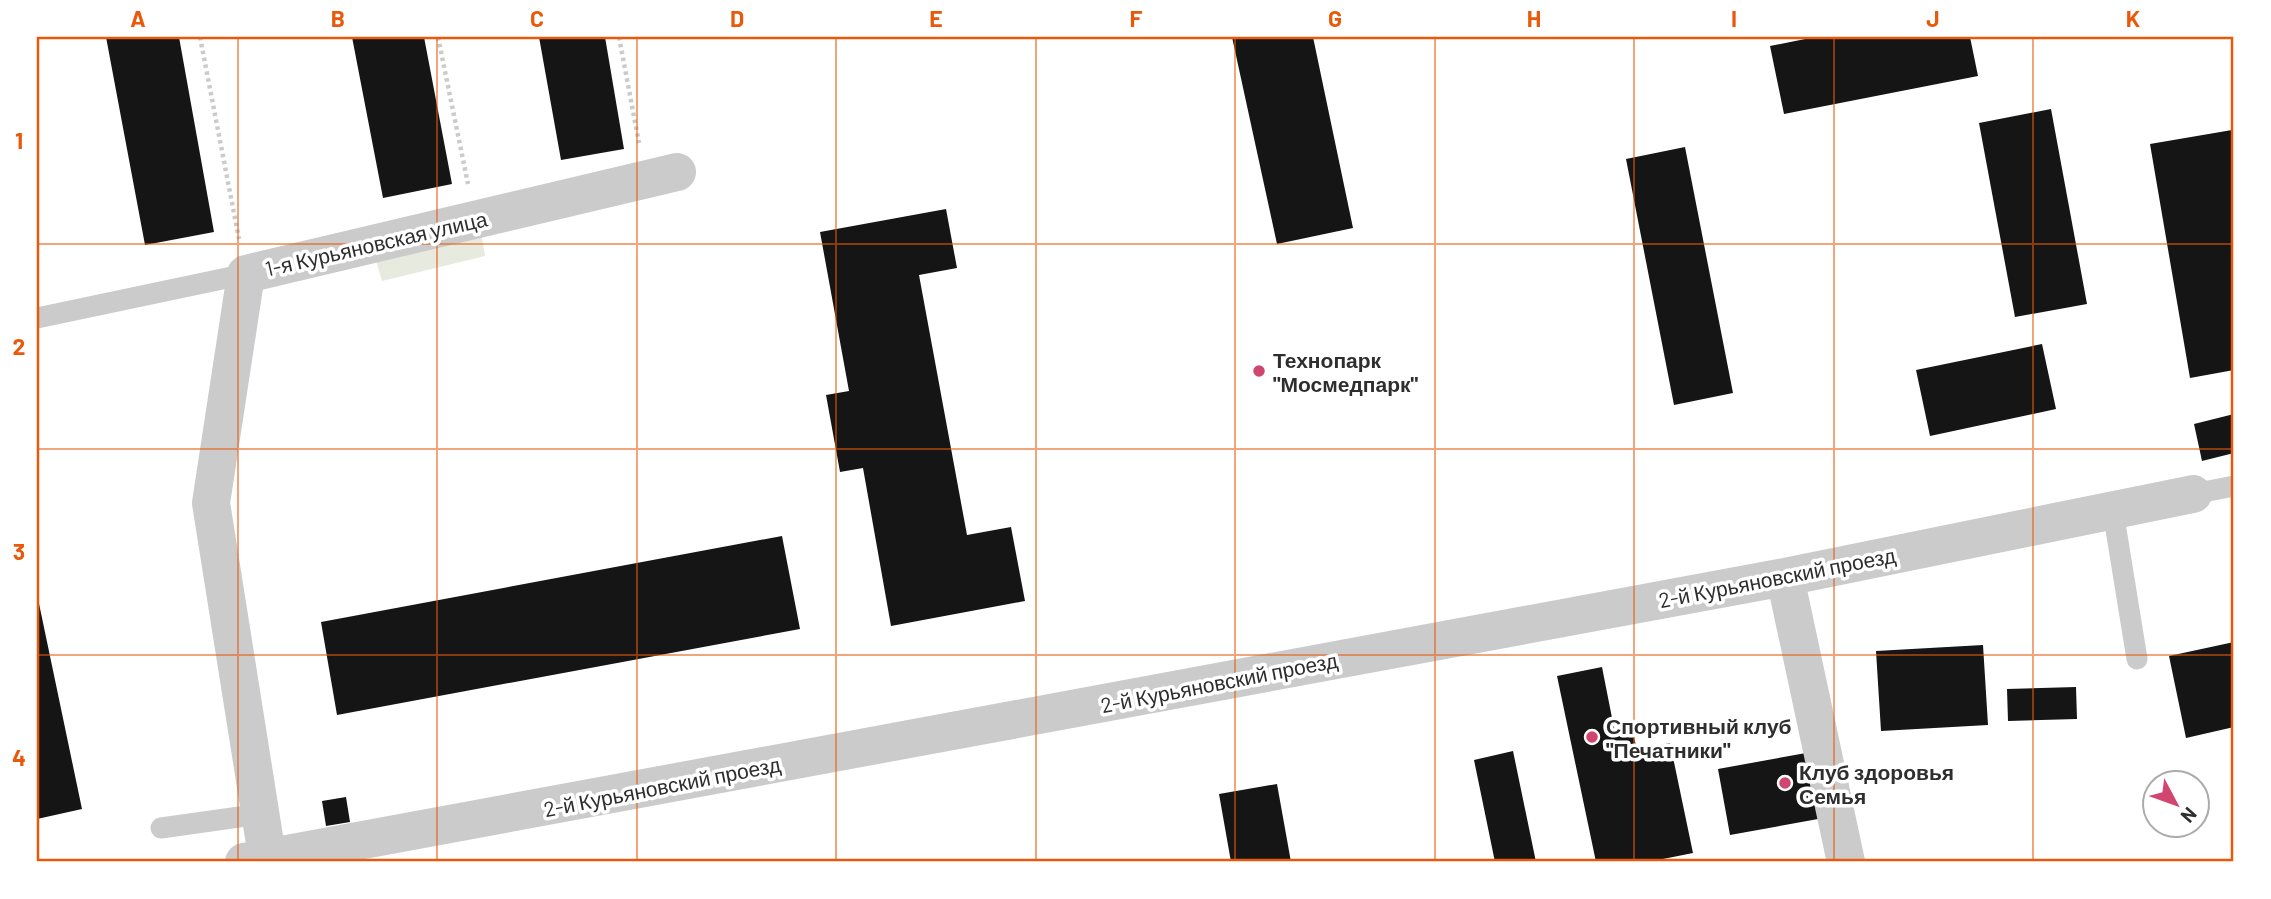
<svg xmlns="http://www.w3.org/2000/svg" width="2271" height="899" viewBox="0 0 2271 899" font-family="Barlow,sans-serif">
<rect width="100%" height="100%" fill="#fff"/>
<path fill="#e7eade" d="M481,232L485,256L382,281L375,257Z"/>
<path fill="#151515" d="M106,37H179L214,232L145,245Z
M352,37H424L452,184L383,198Z
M539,37H605L624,149L561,160Z
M1232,37H1313L1353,228L1277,244Z
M1815,37H1970L1978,76L1784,114L1770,46Z
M2051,109L2087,304L2015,317L1979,123Z
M2232,130L2234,141V370L2190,378L2150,144Z
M1685,147L1733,393L1674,405L1626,159Z
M946,209L957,268L919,275L967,535L1011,527L1025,601L891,626L863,468L840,472L826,395L849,391L820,232Z
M2042,344L2056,409L1930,436L1916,370Z
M2234,414V453L2202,461L2194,424Z
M782,536L800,629L337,715L321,622Z
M37,594L82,809L37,819Z
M2234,642V727L2186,738L2169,656Z
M1983,645L1988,725L1881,731L1876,651Z
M1602,667L1614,728L1631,724L1637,750L1670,743L1693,853L1648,862H1596L1557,676Z
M2076,687L2077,719L2008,721L2007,689Z
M1513,751L1536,862H1495L1474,760Z
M1806,753L1818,819L1730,835L1718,769Z
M1277,784L1291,862H1231L1219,794Z
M346,797L350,822L326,826L322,801Z"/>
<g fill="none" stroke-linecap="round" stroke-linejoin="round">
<path stroke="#cbcbcb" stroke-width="4.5" stroke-dasharray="3.5 3.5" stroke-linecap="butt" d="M200,37L239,239
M438,37L468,184
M619,37L639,143"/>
<path stroke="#cbcbcb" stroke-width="21" d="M37,318L246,274
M2193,494L2234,486
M2113,511L2137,659
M161,828L260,814"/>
<path stroke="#cbcbcb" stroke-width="38" d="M1785,577L1846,862
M244,862L1785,577L2193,494
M268,862L211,503L246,274L677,172"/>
</g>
<path fill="none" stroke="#e8590c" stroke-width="2" stroke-opacity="0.55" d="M238,37V862M437,37V862M637,37V862M836,37V862M1036,37V862M1235,37V862M1435,37V862M1634,37V862M1834,37V862M2033,37V862M37,244H2234M37,449H2234M37,655H2234"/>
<g fill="#d04670" stroke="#fff" stroke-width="2.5">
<circle cx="1259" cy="371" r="7"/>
<circle cx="1592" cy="737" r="7"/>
<circle cx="1785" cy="783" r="7"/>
</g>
<g text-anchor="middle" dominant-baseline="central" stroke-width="7" stroke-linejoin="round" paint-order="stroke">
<g font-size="21" fill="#2e2e2e" stroke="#fff">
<text transform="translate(376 243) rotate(-13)">1-я Курьяновская улица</text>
<text transform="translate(1777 577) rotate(-11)">2-й Курьяновский проезд</text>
<text transform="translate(1219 682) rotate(-11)">2-й Курьяновский проезд</text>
<text transform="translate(662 786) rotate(-11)">2-й Курьяновский проезд</text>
</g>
<g font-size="21" font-weight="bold" fill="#2e2e2e" stroke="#fff" text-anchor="start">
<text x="1273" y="359">Технопарк<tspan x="1273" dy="24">"Мосмедпарк"</tspan></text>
<text x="1606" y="725">Спортивный клуб<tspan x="1606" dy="24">"Печатники"</tspan></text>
<text x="1799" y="771">Клуб здоровья<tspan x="1799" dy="24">Семья</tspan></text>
</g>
</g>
<rect width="2271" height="899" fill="none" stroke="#ffffff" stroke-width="77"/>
<g transform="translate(2176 804) rotate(131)"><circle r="33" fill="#ffffff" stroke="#ababab" stroke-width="2"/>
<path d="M0-5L12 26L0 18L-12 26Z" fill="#d04670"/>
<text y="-10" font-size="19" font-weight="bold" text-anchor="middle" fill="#2e2e2e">N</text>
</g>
<rect x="38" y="38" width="2194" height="822" fill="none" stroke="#e8590c" stroke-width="2.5"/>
<g font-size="23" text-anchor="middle" font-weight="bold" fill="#e8590c">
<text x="138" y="27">A</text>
<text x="338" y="27">B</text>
<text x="537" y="27">C</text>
<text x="737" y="27">D</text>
<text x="936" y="27">E</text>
<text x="1136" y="27">F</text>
<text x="1335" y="27">G</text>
<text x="1534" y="27">H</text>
<text x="1734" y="27">I</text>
<text x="1933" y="27">J</text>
<text x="2133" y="27">K</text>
<text x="19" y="149">1</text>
<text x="19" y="355">2</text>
<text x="19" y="560">3</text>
<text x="19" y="766">4</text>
</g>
</svg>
